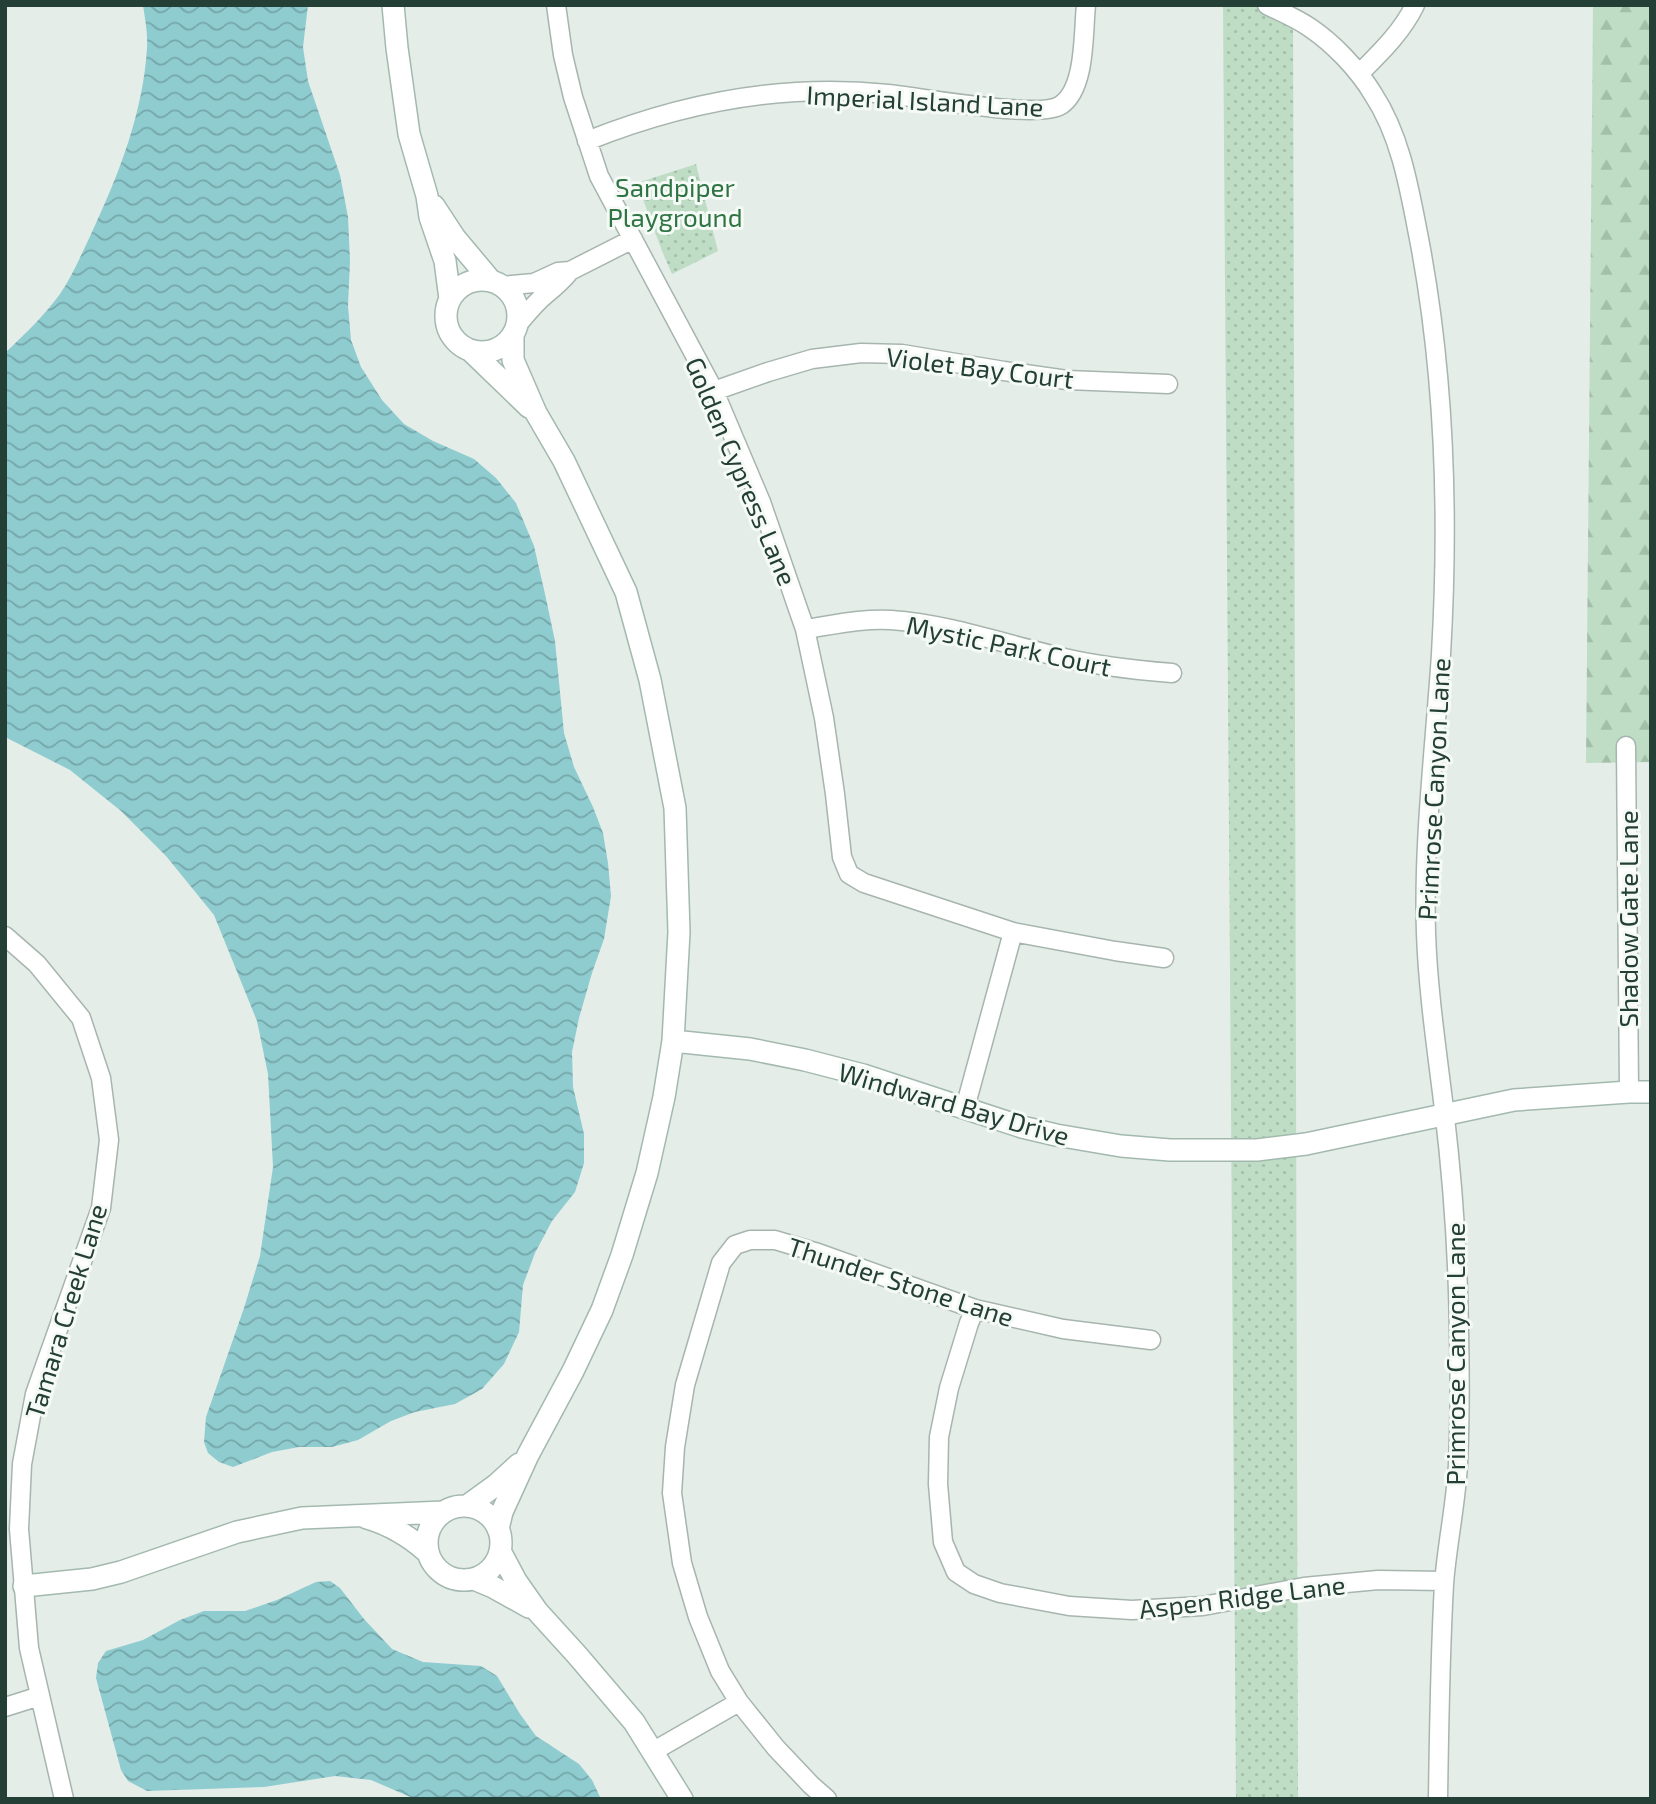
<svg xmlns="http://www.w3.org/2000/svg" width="1656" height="1804" viewBox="0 0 1656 1804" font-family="'Exo 2',sans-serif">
<defs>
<pattern id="grass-dots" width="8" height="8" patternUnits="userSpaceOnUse" patternTransform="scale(1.75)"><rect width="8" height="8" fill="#beddc4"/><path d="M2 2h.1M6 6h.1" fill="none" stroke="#a3bfa9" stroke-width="1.8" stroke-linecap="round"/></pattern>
<pattern id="forest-firs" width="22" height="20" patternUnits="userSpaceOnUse" patternTransform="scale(1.75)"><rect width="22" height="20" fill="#beddc4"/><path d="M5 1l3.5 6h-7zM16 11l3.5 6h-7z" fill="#a3bfa9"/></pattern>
<pattern id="water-waves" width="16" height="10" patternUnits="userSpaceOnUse" patternTransform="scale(1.75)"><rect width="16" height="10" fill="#8fccd0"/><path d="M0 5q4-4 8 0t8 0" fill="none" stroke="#75a7aa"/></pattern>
</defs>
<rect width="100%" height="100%" fill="#e4ede8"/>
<path fill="url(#grass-dots)" d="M1223,5H1293L1298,1799H1236Z
M696,164L718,251L672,274L662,251L637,183Z"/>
<path fill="url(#forest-firs)" d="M1593,5H1651V762L1586,763Z"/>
<path fill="url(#water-waves)" d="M143,5H308L303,47L308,81L340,175L348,217L350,261L348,306L351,340L361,367L382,400L404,424L433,441L474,459L496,478L516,503L534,546L545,594L555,641L564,733L574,767L593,807L603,833L608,863L611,896L604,939L592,973L579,1018L572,1052L573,1087L584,1134V1163L575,1192L552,1221L535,1253L523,1285L519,1332L504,1364L482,1389L455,1404L415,1412L391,1421L358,1440L332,1447H299L272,1452L233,1467L219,1462L208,1453L204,1442L206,1417L244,1308L260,1256L273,1167L268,1074L257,1021L214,915L166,856L121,811L70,770L5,737V353C25,334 44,316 60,294C73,275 82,253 92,232C119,174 143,113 147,48C148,34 145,19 143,5Z
M330,1581L340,1588L364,1619L392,1649L423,1662L481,1666L497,1676L520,1714L536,1736L579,1764L592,1780L601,1799H415L371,1780L335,1776L264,1787L147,1791L128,1781L121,1770L96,1678L98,1663L106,1651L143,1640L180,1620L204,1611H245L277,1600L316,1582Z"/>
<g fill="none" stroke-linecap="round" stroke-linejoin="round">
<defs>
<path id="street" d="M556,5L563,55L573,97L599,176L714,391L761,502L805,629L824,718L835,794L842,857L849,874L864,883L1013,932L1115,951L1164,958
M1267,5C1281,12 1296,18 1309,27C1333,43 1358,69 1373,94C1402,138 1410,193 1420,244C1445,378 1449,518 1441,654C1435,747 1423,840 1426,933C1428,992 1437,1051 1444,1109C1453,1183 1458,1259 1459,1333C1460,1376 1460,1420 1458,1464C1456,1504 1447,1544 1444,1584C1440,1656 1439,1727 1438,1799
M1359,74C1380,53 1402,32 1415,5
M587,141C682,103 785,83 888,94C919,97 1040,120 1061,105C1086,88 1083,33 1086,5
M501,286L534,283L558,272L570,271L633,239
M517,325C526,315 534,304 545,295C556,286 561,282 570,271
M714,391L768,372L812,359L861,353L902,354L1004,371L1067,380L1168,384
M805,629C833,625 863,618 891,620C949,624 1004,644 1060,657C1097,666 1134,670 1172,673
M1626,746L1629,1092
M5,936L37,964L81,1018L101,1078L109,1140L101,1208L35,1394L22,1464L19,1529L29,1648L64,1799
M965,1108L1013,932
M975,1309L969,1323L949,1388L939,1437L938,1484L943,1542L956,1572L974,1584L1000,1593L1069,1606L1132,1610L1203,1606L1304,1587L1378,1580L1444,1581
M5,1707L40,1696
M652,1752L739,1702
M827,1799L811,1785L776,1748L739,1702L720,1671L698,1617L682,1563L672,1493L675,1447L685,1385L721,1263L735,1245L750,1240H775L815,1252L975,1309L1063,1329L1151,1340"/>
<path id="secondary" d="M393,5L397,48L409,134L427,196L430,217L445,261L450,299
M434,206L455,238L491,281
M446 316a36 36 0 1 1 72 0a36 36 0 1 1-72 0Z
M471,351L529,407
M673,1041L750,1049L805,1060L863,1075L1022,1127L1056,1135L1121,1146L1170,1150H1257L1306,1144L1514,1100L1629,1092H1651
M427 1543a37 37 0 1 1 74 0a37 37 0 1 1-74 0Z
M467,1506L496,1485L519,1464
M367,1518C391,1525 409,1536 427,1552
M498,1529L502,1512L528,1455L573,1371L602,1310L622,1255L647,1173L664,1097L673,1041L679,932L675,808L650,680L626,592L564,461L536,413L513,360V336
M500,1551L516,1581L537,1611L577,1655L634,1722L682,1799
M474,1579L493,1587L529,1607
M24,1586L92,1579L121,1572L237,1532L302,1518L444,1512"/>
</defs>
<use href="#street" stroke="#a7b5af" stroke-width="21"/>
<use href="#secondary" stroke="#a3b9af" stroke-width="24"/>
<use href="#street" stroke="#fff" stroke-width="18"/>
<use href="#secondary" stroke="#fff" stroke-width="21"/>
</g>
<g text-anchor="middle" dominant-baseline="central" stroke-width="6" stroke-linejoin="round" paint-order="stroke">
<g font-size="26" fill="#243f35" stroke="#f5faf7">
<text transform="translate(925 100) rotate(3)">Imperial Island Lane</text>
<text transform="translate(980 367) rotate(7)">Violet Bay Court</text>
<text transform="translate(742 471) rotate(67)">Golden Cypress Lane</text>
<text transform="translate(1009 645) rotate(12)">Mystic Park Court</text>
<text transform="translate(1433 789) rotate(-87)">Primrose Canyon Lane</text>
<text transform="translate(1627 919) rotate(-90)">Shadow Gate Lane</text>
<text transform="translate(954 1103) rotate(16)">Windward Bay Drive</text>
<text transform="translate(901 1281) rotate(18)">Thunder Stone Lane</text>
<text transform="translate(65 1311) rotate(-73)">Tamara Creek Lane</text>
<text transform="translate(1454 1354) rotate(-90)">Primrose Canyon Lane</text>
<text transform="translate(1242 1596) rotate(-7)">Aspen Ridge Lane</text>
</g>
<g font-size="26" fill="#2f7443" stroke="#f5faf7">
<text x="675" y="186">Sandpiper<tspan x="675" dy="30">Playground</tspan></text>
</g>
</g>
<rect width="1656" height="1804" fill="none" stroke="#243f35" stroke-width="14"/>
</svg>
